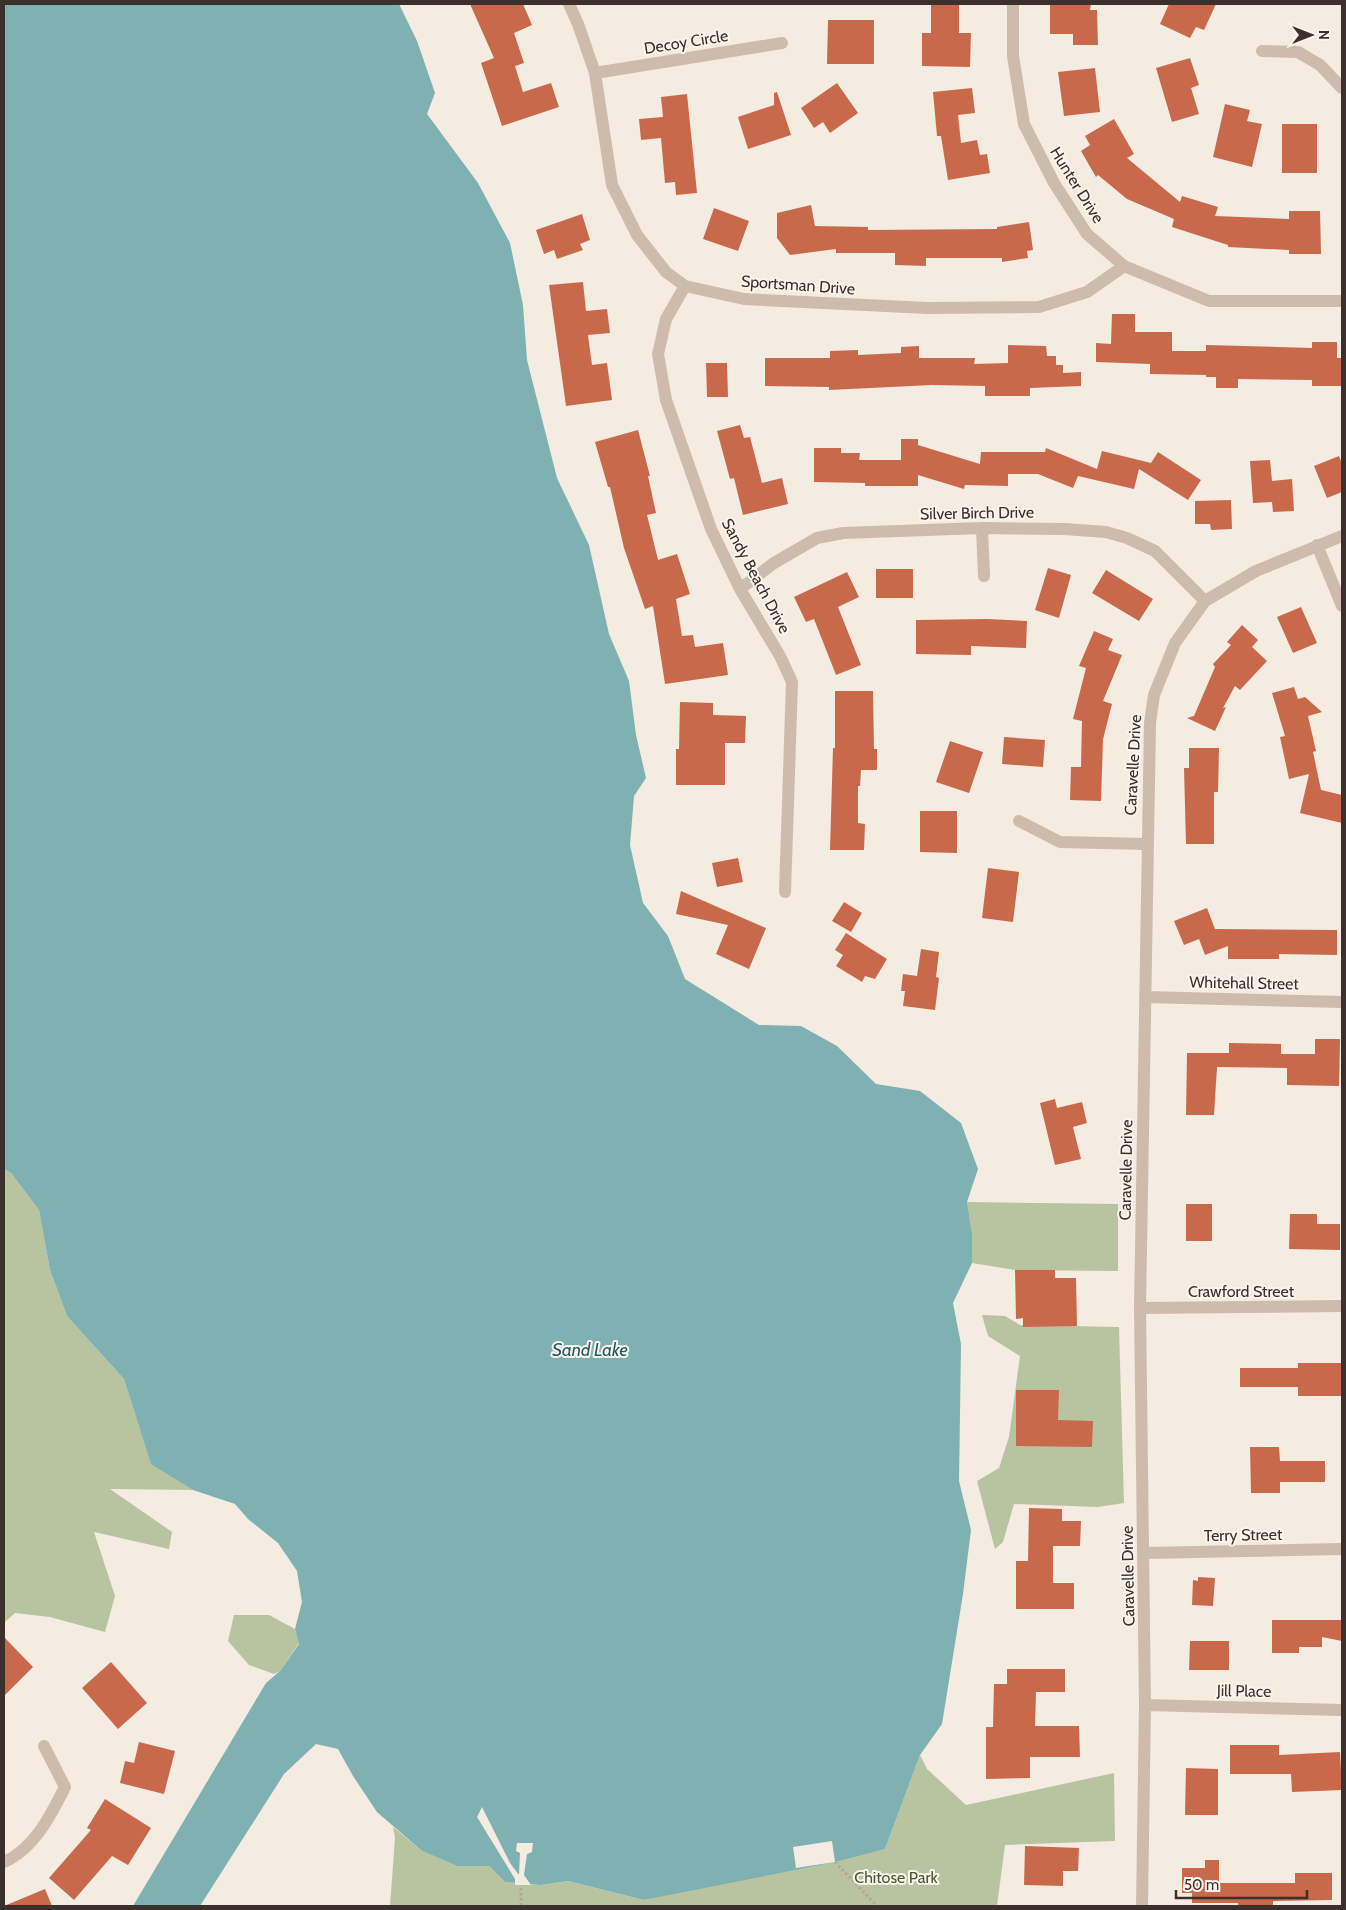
<svg xmlns="http://www.w3.org/2000/svg" width="1346" height="1910" viewBox="0 0 1346 1910" font-family="Cabin,sans-serif">
<rect width="100%" height="100%" fill="#f4ebe1"/>
<path fill="#b8c4a0" d="M4,1169L11,1173L39,1210L50,1270L67,1316L124,1379L151,1463L193,1490L110,1489L172,1532L169,1549L94,1532L115,1596L105,1632L50,1617L15,1613L4,1623Z
M967,1202L1118,1204V1271L1015,1270L972,1263V1233Z
M982,1315L1005,1316L1020,1325L1119,1327L1124,1503L1098,1507L1014,1504L1003,1542L995,1549L977,1481L999,1468L1009,1437L1020,1356L988,1336Z
M234,1615H269L295,1629L299,1643L280,1671L274,1674L249,1665L228,1641Z
M920,1755L927,1769L966,1805L1114,1773L1115,1841L1005,1845L997,1906H390L395,1838L393,1827L422,1851L457,1866H489L505,1882L541,1885L568,1881L644,1900L885,1849Z"/>
<path fill="#7fb0b2" d="M4,4H399L417,41L435,93L427,114L478,183L510,243L523,305L527,360L557,478L589,545L609,634L629,681L636,735L646,778L634,796L630,845L643,903L668,936L685,979L759,1025L801,1026L837,1046L876,1084L920,1091L961,1123L978,1169L967,1202L972,1233V1263L953,1303L961,1344L959,1481L971,1530L963,1594L942,1724L920,1755L885,1849L835,1862L644,1900L568,1881L541,1885L505,1882L489,1866H457L422,1851L377,1812L353,1776L338,1749L316,1744L284,1774L200,1906H133L266,1683L280,1671L299,1644L295,1629L302,1602L297,1571L278,1543L248,1519L235,1504L193,1490L151,1464L124,1379L67,1316L50,1270L39,1210L11,1173L4,1169Z"/>
<path fill="#f4ebe1" d="M482,1807L510,1863L519,1875L520,1853L516,1851L517,1843H533L532,1852L527,1854L524,1875L531,1885H515V1879L477,1817Z
M832,1841L835,1862L796,1868L793,1847Z"/>
<path fill="#c8694b" d="M470,4H523L532,25L514,33L524,63L515,66L523,92L551,83L559,107L502,126L481,63L494,58Z
M931,4H959V33H971L970,67L922,66V33H931Z
M1050,4H1091L1090,10H1097L1098,45H1073V34H1050Z
M1169,4H1216L1204,30L1196,27L1190,38L1160,24Z
M828,20H874V64H827Z
M1190,58L1199,85L1191,88L1199,114L1172,122L1156,68Z
M1095,68L1100,112L1064,116L1058,72Z
M837,83L858,113L830,133L823,122L814,128L801,108Z
M972,88L975,113L958,115L961,143L977,140L980,155L987,154L990,173L948,180L941,136H937L933,92Z
M777,92L791,135L748,149L738,117L774,105V93Z
M687,94L697,193L676,195L675,182L665,183L661,138L641,140L639,119L663,117L661,97Z
M1225,104L1250,110L1247,121L1262,124L1252,167L1213,157Z
M1114,119L1134,154L1127,158L1180,202L1182,196L1218,207L1215,216L1289,219V211H1320L1321,254H1289V250L1228,247V245L1172,227L1174,219L1127,199L1098,175L1096,177L1081,151L1090,145L1085,136Z
M1282,124H1317V173H1282Z
M811,205L815,226L868,227V230L997,229V227L1029,222L1033,250L1027,251L1028,258L1002,262V258H926V266L895,265V253H836V249L790,255L777,238V213Z
M714,208L749,221L738,251L703,239Z
M582,214L590,240L580,244L583,250L557,259L554,250L544,254L536,230Z
M583,282L586,311L607,309L610,333L588,335L592,365L607,363L612,400L566,406L549,285Z
M1112,314H1135V332H1172V351H1206V345L1312,348V342H1337V358H1342V386H1312V380L1238,379V388H1216V377H1206V375L1150,374V364L1096,362V343L1111,344Z
M1008,345L1046,346L1047,356H1056V365H1063V373L1081,372V386L1030,388V396H985V386L932,385L829,390V387L765,386V358H830V351L858,350V355L901,353V347L919,346V358H975L974,364L1008,363Z
M706,363H727L728,397H707Z
M740,425L744,438L750,437L762,483L782,478L788,504L743,515L734,478L730,479L717,431Z
M638,430L650,476H648L656,513L647,515L658,560L677,554L690,594L676,599L682,636L693,635L695,647L723,643L728,675L665,684L653,606L645,609L624,548L610,487H608L595,442Z
M901,439H918V445L980,464L981,452H1045L1046,448L1097,469L1102,451L1151,463L1158,452L1201,480L1188,500L1139,469L1134,489L1078,476L1073,488L1038,474H1008V486L965,485L964,489L918,475V486H865V483L814,482V448H841V453H860L859,460H901Z
M1339,456L1342,464V492L1327,498L1314,466Z
M1270,460L1272,481L1292,479L1294,511L1273,512L1272,502L1253,503L1250,461Z
M1231,500L1232,529L1211,530L1210,524H1195V501Z
M1048,568L1071,575L1059,618L1035,610Z
M876,569H913V598H876Z
M1106,570L1153,599L1139,621L1092,593Z
M847,572L859,597L838,607L861,665L836,675L814,619L806,622L794,597Z
M1301,607L1317,643L1293,653L1277,617Z
M987,619L1027,621L1026,648L971,646V655L916,654V620Z
M1242,625L1258,640L1252,647L1267,661L1240,690L1235,686L1223,708L1226,707L1215,731L1187,718L1194,716L1215,667L1213,664L1231,645L1227,642Z
M1094,631L1113,639L1108,650L1122,655L1103,701L1112,704L1103,739L1101,801L1070,800L1071,767H1081L1082,721L1073,719L1086,668L1079,666Z
M1294,687L1298,699L1305,697L1322,712L1308,716L1316,751L1313,752L1321,790L1342,795V823L1300,813L1309,774L1289,779L1280,737L1285,736L1272,693Z
M835,691H873L874,749H877V770H861L860,786H858V823L865,824L864,850H830L833,748H835Z
M680,702L713,703V715L746,716L745,743H725V785H676V749H679Z
M1004,737L1045,740L1043,767L1002,764Z
M950,741L983,752L969,793L936,782Z
M1189,748H1219L1218,792H1214V844H1186L1184,768H1189Z
M920,811H957V853L920,852Z
M738,858L743,882L717,887L712,863Z
M988,868L1019,872L1013,922L982,918Z
M681,891L766,928L749,969L716,954L728,925L676,914Z
M844,902L862,913L851,932L832,921Z
M1207,908L1215,929L1337,930V955L1279,954V959H1228V946L1205,955L1199,939L1184,945L1174,921Z
M846,933L887,959L875,979L865,976L862,982L836,966L843,955L835,950Z
M921,949L939,952L936,977L939,978L935,1010L903,1006L905,991H901L903,974L917,976Z
M1315,1039H1340L1339,1086L1287,1085V1068L1217,1067L1214,1115H1186L1187,1053H1229V1043L1281,1044V1054H1315Z
M1055,1099L1057,1108L1082,1102L1087,1123L1073,1127L1081,1159L1055,1165L1040,1103Z
M1186,1204H1212V1241H1186Z
M1290,1214H1317V1224H1340V1250L1289,1249Z
M1015,1270H1055V1278H1076L1077,1326L1023,1327V1318L1016,1319Z
M1298,1363H1342V1396H1298V1387H1240V1368H1298Z
M1016,1390H1059L1058,1420L1093,1421L1092,1447L1016,1446Z
M1250,1447H1279L1280,1461H1325V1482H1280V1493H1251Z
M1029,1508L1062,1509V1521H1081L1080,1546H1053V1583H1074V1609H1016V1561H1028Z
M1198,1577L1215,1578L1213,1606L1192,1605L1193,1580L1198,1581Z
M1272,1620H1342V1641L1322,1637V1647H1299V1653H1272Z
M4,1637L33,1667L4,1696Z
M1190,1641H1229V1670H1189Z
M111,1662L147,1703L118,1729L82,1688Z
M1007,1669H1065V1692H1036L1035,1726H1079L1080,1757H1030V1778L986,1779V1727H993L994,1684H1007Z
M139,1742L175,1751L164,1794L120,1783L125,1761L134,1763Z
M1230,1745H1279V1755L1340,1752L1342,1790L1292,1792L1291,1774H1230Z
M1186,1768L1218,1769V1815H1185Z
M105,1799L151,1828L128,1865L112,1856L74,1900L49,1878L91,1830L87,1828Z
M1025,1846L1079,1848L1078,1871H1063V1886L1024,1885Z
M1205,1860H1219V1883H1295V1873H1332V1900L1273,1901V1906H1238V1903H1192V1893H1182V1868H1205Z
M45,1889L52,1906H4Z"/>
<g fill="none" stroke-linecap="round" stroke-linejoin="round">
<path stroke="#b9a596" stroke-width="3" stroke-dasharray="2.5 2.5" stroke-linecap="butt" d="M835,1862L877,1906
M521,1888V1906"/>
<path stroke="#cdbbac" stroke-width="12" d="M569,4L578,24L595,73L612,185L637,235L666,272L685,286L744,299L927,308L1039,307L1087,292L1124,266
M1013,4V56L1024,124L1054,183L1087,234L1124,266L1209,301H1342
M1262,51L1298,52L1320,65L1342,88
M595,73L782,43
M685,286L666,319L658,354L666,400L711,529L740,589L780,656L792,682L785,892
M982,528L984,576
M1317,545L1342,606
M740,589L774,563L817,538L843,533L982,528L1064,529L1106,532L1127,538L1155,551L1205,601
M1019,821L1060,842L1146,844
M1145,997L1342,1002
M1140,1308L1342,1306
M1144,1553L1342,1549
M1145,1705L1342,1710
M4,1862C34,1849 51,1815 65,1787L44,1746
M1142,1906L1145,1705L1140,1308L1150,723L1154,695L1175,643L1205,601L1256,571L1342,536"/>
</g>
<g text-anchor="middle" dominant-baseline="central" stroke-width="4" stroke-linejoin="round" paint-order="stroke">
<g font-size="16" fill="#3b302b" stroke="#fbf5ee">
<text transform="translate(686 42) rotate(-9)">Decoy Circle</text>
<text transform="translate(1077 185) rotate(58)">Hunter Drive</text>
<text transform="translate(798 285) rotate(4)">Sportsman Drive</text>
<text transform="translate(977 513) rotate(-1)">Silver Birch Drive</text>
<text transform="translate(756 576) rotate(62)">Sandy Beach Drive</text>
<text transform="translate(1133 765) rotate(-87)">Caravelle Drive</text>
<text transform="translate(1244 983) rotate(1)">Whitehall Street</text>
<text transform="translate(1126 1170) rotate(-89)">Caravelle Drive</text>
<text x="1241" y="1291">Crawford Street</text>
<text transform="translate(1243 1535) rotate(-1)">Terry Street</text>
<text transform="translate(1128 1576) rotate(-91)">Caravelle Drive</text>
<text transform="translate(1244 1691) rotate(1)">Jill Place</text>
</g>
<g font-size="16" fill="#4a5a2e" stroke="#fbf5ee">
<text x="896" y="1877">Chitose Park</text>
</g>
<g font-size="18" font-style="italic" fill="#1f5a5e" stroke="#fbf5ee">
<text x="590" y="1350">Sand Lake</text>
</g>
</g>
<rect width="1346" height="1910" fill="none" stroke="#3b302b" stroke-width="10"/>
<g transform="translate(1311 35) rotate(90)" stroke="#fbf5ee" stroke-width="4" paint-order="stroke">
<path d="M0-4L9 19L0 12L-9 19Z" fill="#3b302b"/>
<text y="-8" font-size="14" font-weight="bold" text-anchor="middle" fill="#3b302b">N</text>
</g>
<path d="M1176 1890v8h131v-8" fill="none" stroke="#3b302b" stroke-width="2.5"/>
<text x="1184" y="1890" font-size="15" fill="#3b302b" stroke="#fbf5ee" stroke-width="4" paint-order="stroke">50 m</text>
</svg>
